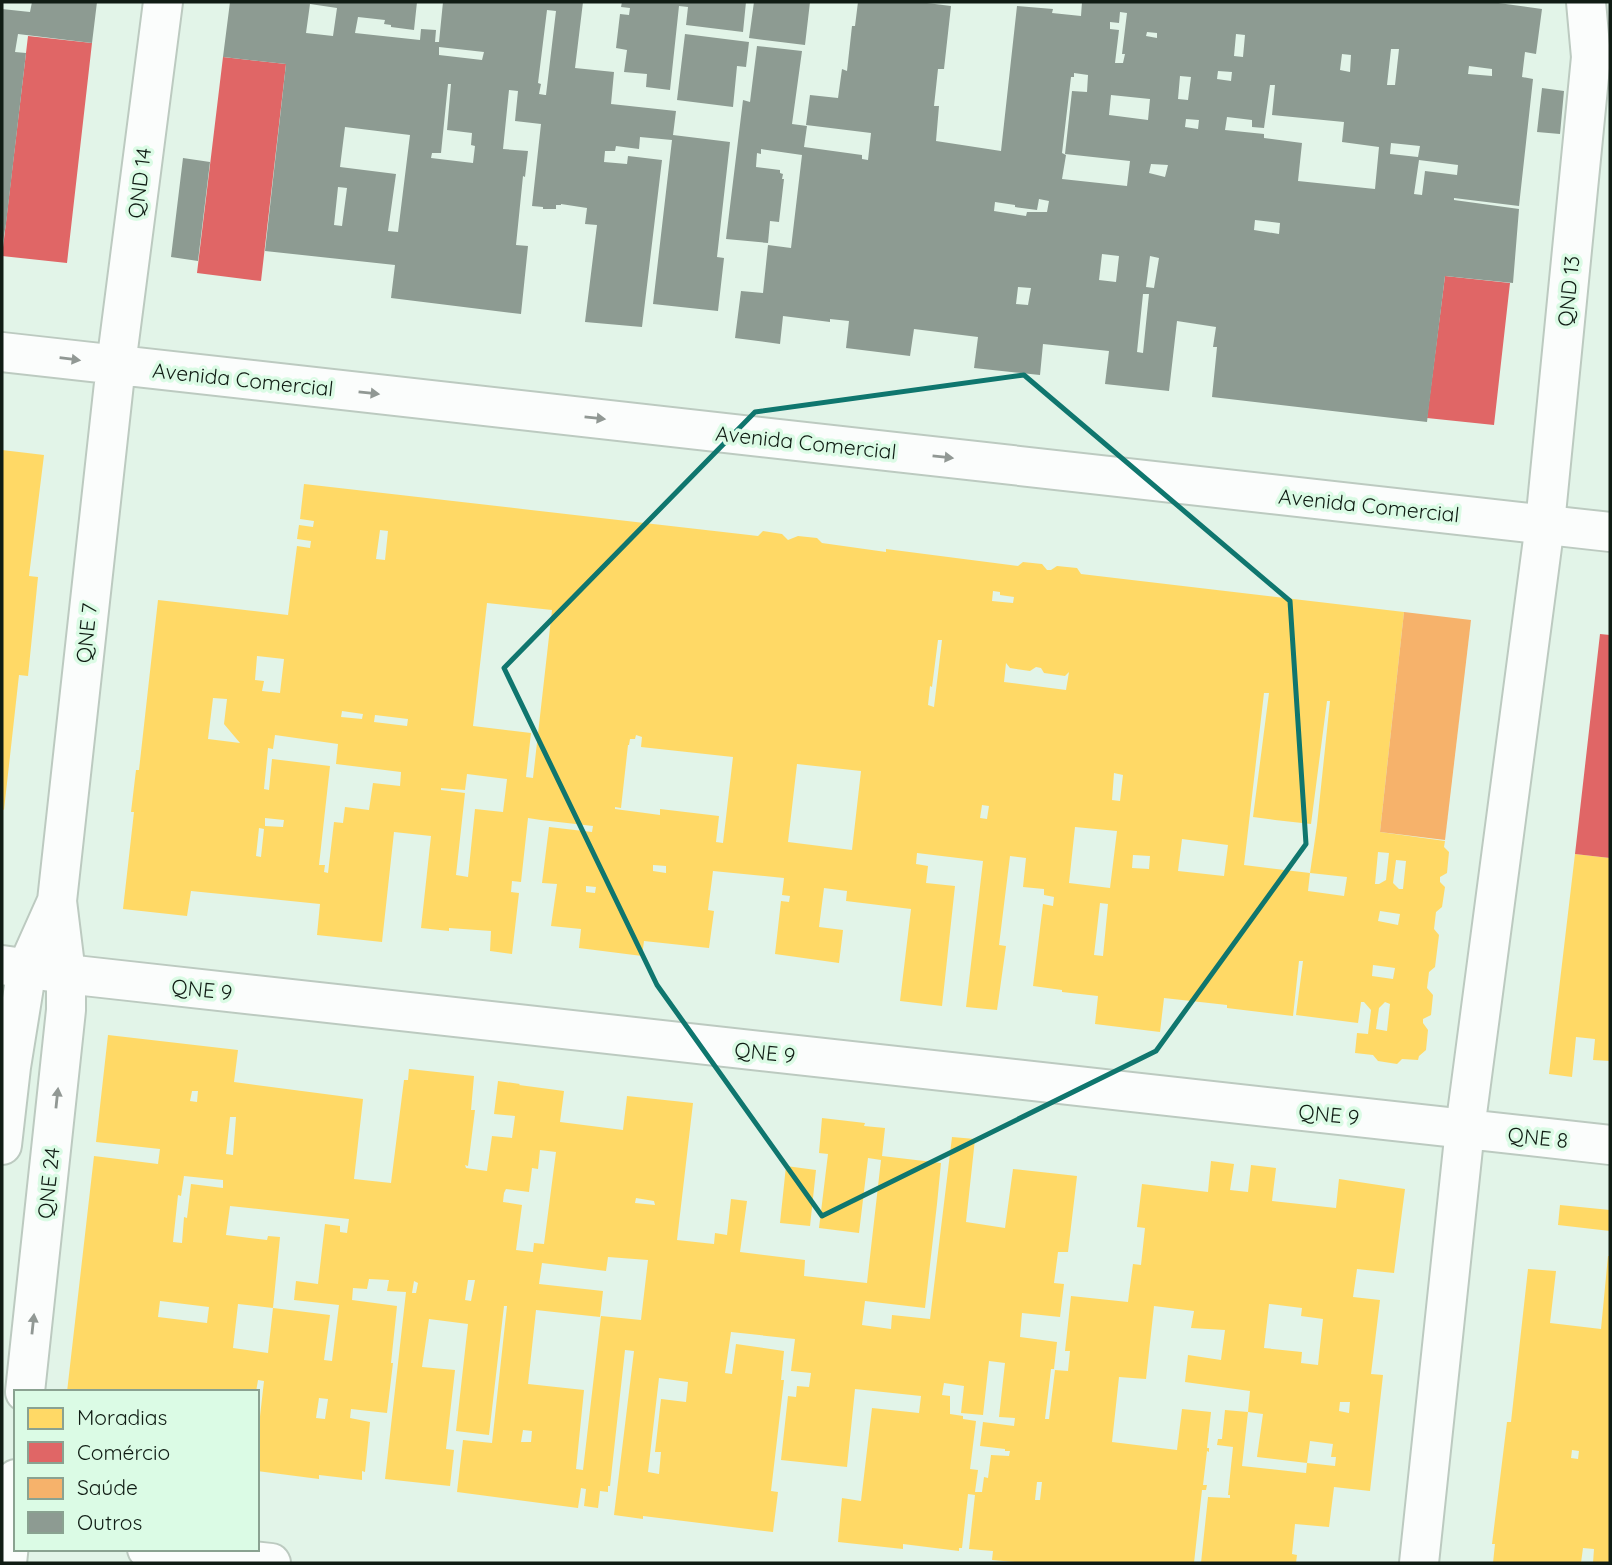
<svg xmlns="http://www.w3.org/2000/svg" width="1612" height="1565" viewBox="0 0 1612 1565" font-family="Quicksand,sans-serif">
<rect width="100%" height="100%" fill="#e2f4e8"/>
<path fill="#ffd966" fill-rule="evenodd" d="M2,450L44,455L29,576L38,577L28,676L19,675L4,810L2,809Z
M304,484L758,536L763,531L782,534L788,540L798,536L817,538L822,543L886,552V549L1018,566L1023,562L1042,564L1047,570H1051L1057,566L1077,568L1081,574L1404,612L1380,832L1445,841L1444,847L1449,852L1447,873L1440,877V882L1445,887L1442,907L1436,912L1434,929L1439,935L1435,967L1429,972L1427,988L1433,995L1431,1015L1423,1019V1023L1428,1030L1426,1050L1419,1056L1418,1060L1402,1059L1397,1064L1378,1061L1373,1055L1355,1053L1357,1033L1368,1034L1371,1010L1364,1002H1361L1358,1023L1296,1015L1303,961H1299L1293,1016L1227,1008V1005L1164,998L1160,1032L1095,1024L1098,996L1062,992V990L1033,986L1043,904L1053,906L1054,897L1044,895V889L1023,887L1026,858L1010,856L999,945L1006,946L997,1010L966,1007L983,861L917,853L916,864L928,866L926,883L955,886L942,1006L900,1001L911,909L846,901L847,891L824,888L819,927L843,930L839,963L775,954L781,901L789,902L790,896L782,895L784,878L713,871L708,910L714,911L709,948L644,941L642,956L579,948L581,929L551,926L557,884L542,883L549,827L592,832L593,826L541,820L528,818L521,882L512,881L511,892L519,893L512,954L490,951L491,931L449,928V931L421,928L431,836L394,832L382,942L317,935L320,904L191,891L187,916L123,909L134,812H131L136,770H139L158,600L288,615L297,546L310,548L311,541L297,539L299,525L313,527L314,521L300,519ZM380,530L388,531L385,560L376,559ZM993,591L1000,592V595L1014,597L1013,603L992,601ZM487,603L552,610L533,778L526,777L531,733L473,726ZM938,640H942L934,707L928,705L930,686L932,687ZM257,656L284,659L280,693L262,691L264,681L255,680ZM1006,663L1010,668L1030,671L1036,667L1041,668L1044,673L1065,676L1069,672L1066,690L1004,682ZM1264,693H1269L1253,817L1275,820L1311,824L1327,701H1330L1317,825L1310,873L1347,877L1344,896L1308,891L1310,873L1244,865ZM213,698L227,699L224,724L240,743L208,739ZM342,711L363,714L362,719L341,717ZM375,715L408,719L407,726L374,722ZM275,735L338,744L336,764L401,772L400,786L373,783L369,810L345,807L343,823L334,822L328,873L324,872L325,865H319L330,766L272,759L269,790L264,789L268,748L273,749ZM636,735L642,737L641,747L733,757L723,843L716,842L719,816L660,809V815L615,809V807L621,808L628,745H629L630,739H635ZM797,764L861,771L852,850L788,842ZM1114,773L1123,775L1120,801L1112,800ZM467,774L507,779L503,812L475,809L468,877L456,875L465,793L441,790V788L465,790ZM982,805L989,806L987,819L980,818ZM265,818L284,820L283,827L265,826ZM1075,827L1117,831L1110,888L1069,883ZM259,828L264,829L261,857L256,856ZM1182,839L1228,845L1224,876L1178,871ZM1378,852L1389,853L1386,880L1379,884H1375ZM1133,855L1150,856L1149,869L1132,868ZM1396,860L1406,861L1403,889H1399L1393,883ZM653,865L666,866V873L653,871ZM586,886L596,887L595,893L586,892ZM1100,903L1108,904L1103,956L1094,955ZM1380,911L1400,914L1398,925L1378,921ZM1373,965L1395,968L1393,979L1372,976ZM1385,1002L1390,1004L1387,1031L1376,1029L1379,1008Z
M1575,854L1610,858V1061L1593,1060L1595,1039L1576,1037L1572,1077L1549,1074Z
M108,1035L238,1050L234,1082L363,1099L354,1179L391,1183L404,1080H408L409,1069L474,1076L471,1110H475L468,1166L465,1165L466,1168L487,1171L492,1136L512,1138L515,1116L494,1114L498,1081L520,1084L519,1085L564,1091L560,1122L623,1130L627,1096L693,1103L677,1240L714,1244L715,1233L727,1235L731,1199L747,1201L740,1252L805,1260L804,1276L867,1283L881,1160L868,1158L859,1233L819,1228L828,1154L819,1153L822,1118L865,1123L864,1126L885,1128L882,1156L941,1163L937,1204L925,1308L865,1301L862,1325L891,1329L892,1315L930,1319L952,1137L975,1139L966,1222L1005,1228L1013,1169L1077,1176L1068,1252H1058L1054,1283L1064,1284L1060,1317L1022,1313L1020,1337L1057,1342L1054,1369H1051L1045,1419H1049L1055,1370L1068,1371L1070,1351H1065L1071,1296L1128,1302L1133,1264L1141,1265L1145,1228L1137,1227L1142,1184L1208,1192L1211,1161L1234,1164L1230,1190L1248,1192L1251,1165L1276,1168L1272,1201L1336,1208L1339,1179L1405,1189L1394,1273L1357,1269L1353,1297L1380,1300L1371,1374L1383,1375L1370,1491L1334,1487L1329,1527L1295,1524L1292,1554L1297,1555L1296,1563H1201L1208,1497L1230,1498V1495H1228L1233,1447L1217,1445L1218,1439H1222L1225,1410L1248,1412L1250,1391L1185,1382L1188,1355L1221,1360L1225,1330L1191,1328L1194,1311L1154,1306L1146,1379L1119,1377L1112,1442L1177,1450L1182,1409L1211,1412L1207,1448H1209V1452L1207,1451L1203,1485H1207L1206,1490H1202L1194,1563H1025L992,1560L993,1551L969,1549L975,1495L968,1494L962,1548H959V1551L903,1544V1549L838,1542L842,1498L861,1501L872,1408L919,1413L921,1396L855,1389L847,1467L781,1460L788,1396L796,1397L797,1386L809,1387L811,1373L791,1371L795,1339L731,1332L725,1373L732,1374L736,1344L784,1351L781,1380H784L771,1491L778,1492L773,1532L643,1516V1519L614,1515L634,1351L625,1350L610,1486H608V1492L600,1491L598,1508L584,1506L586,1489L581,1488L578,1508L457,1492L463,1440L492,1443L507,1306H504L489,1435L456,1431L468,1324L429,1319L422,1367L455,1370L446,1449L454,1450L450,1486L385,1479L406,1292L387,1291L389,1280L369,1279L367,1289L353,1288L352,1300L397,1306L391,1363H393L387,1413L351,1409L350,1418L370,1422L365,1472L362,1471V1480L319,1475V1479L257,1471V1428L259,1425L264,1381L258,1380L256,1392H67L94,1156L158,1164L160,1149L96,1142ZM192,1091H198L197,1102L190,1101ZM230,1117H236L233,1155L226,1154ZM540,1150L556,1152L544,1244L534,1243L533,1252L516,1250L522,1205L503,1202L504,1193L506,1189L529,1192L532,1168L538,1169ZM184,1176L223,1180V1188L191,1184L187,1218L184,1217L182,1243L173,1242L178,1195L181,1196ZM636,1198L654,1201L655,1205L635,1203ZM230,1206L349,1219L347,1233L340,1232V1226L325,1224L318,1284L296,1281L294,1300L339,1305L332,1361L324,1360L330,1315L273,1308L280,1237L268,1236L267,1240L226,1235ZM608,1257L648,1260L641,1320L601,1316L583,1470L576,1469L584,1390L528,1384L536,1310L600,1317L603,1291L539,1284L542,1263L606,1271ZM468,1280H475L471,1301L465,1300ZM414,1281L418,1283L416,1293H412ZM160,1301L209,1307L207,1323L158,1317ZM238,1304L273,1308L268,1353L233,1348ZM1269,1304L1302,1308L1301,1316L1323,1319L1318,1365L1301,1363L1302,1352L1264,1348ZM989,1361L1005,1363L999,1417L1015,1418L1014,1426L983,1422L980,1446L1005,1449V1451H1010L1009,1456L991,1455L988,1478L984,1477L982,1492H975L978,1470L970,1469L976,1421L963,1419V1416L950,1414V1396L942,1395L944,1383L964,1386L961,1413L983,1415ZM659,1378L688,1382L686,1402L661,1399L655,1452H661L659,1474L648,1472ZM319,1398L328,1399L325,1419L316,1418ZM1340,1402H1350L1349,1413L1339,1411ZM1248,1412L1263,1414L1257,1457L1307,1463L1310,1441L1333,1444L1331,1457H1336L1335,1466L1307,1463L1306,1473L1242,1466ZM523,1430L532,1431L531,1442H521ZM1037,1482H1042L1040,1500H1035Z
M786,1166L816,1170L810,1226L780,1223Z
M1560,1205L1610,1210V1231L1558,1225Z
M1608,1256H1610V1563H1593L1594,1549L1583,1548L1581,1563H1493L1495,1544H1492L1507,1422H1511L1528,1269L1556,1271L1550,1323L1601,1329ZM1572,1450L1579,1451L1578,1459L1571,1458Z"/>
<path fill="#e06666" d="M28,36L92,43L67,263L2,256Z
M223,57L286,64L261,281L197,273Z
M1445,276L1510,283L1494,425L1427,418Z
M1600,634L1610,635V858L1575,854Z"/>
<path fill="#f6b26b" d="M1404,612L1471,620L1445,840L1380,832Z"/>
<path fill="#8d9b92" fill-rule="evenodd" d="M32,2H97L92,43L18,34L15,52L26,53L6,224L3,241H2V9L30,12Z
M230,2H417L414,30L391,27V25L384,24L385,20L358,17L355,33L420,40L421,29L436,30L435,42H439L443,2H583L575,68L614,72L611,104L676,111L673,135L730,142L717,257L724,258L718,311L653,304L672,140L640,137L639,149L616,146L615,151H605L604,162L627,164L628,156L662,160L642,327L585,322L597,225L585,224L587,208L561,204V205H556V209H543V207L532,206L541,124L515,121L518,91L509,90L503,149L528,151L525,177L523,176L516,245L528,246L521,314L391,298L395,265L265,251L286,64L223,57ZM310,4L337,8L333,36L306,33ZM547,10L556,11L546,95H545L539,94L541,84L538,83ZM439,47L484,52L482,60L439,55ZM448,84H451L447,130L472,133L471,145L475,146L473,163L431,158L432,153H441ZM345,127L410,135L398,232L388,231L396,174L340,167ZM338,187L347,188L342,226L334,225Z
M622,2H746L743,32L686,25L688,7L679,6L670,90L646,87L647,74L624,72L627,50L616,48L620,14L629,15L630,8L621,7Z
M754,2H810L805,45L749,38Z
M858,2H919L951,6L944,69H938L934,106H939L936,141L1001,151L1017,6L1053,9L1052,13L1081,16L1082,2H1491L1542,9L1536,54L1525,52L1522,77L1533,79L1519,206L1454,198V200L1519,209L1513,283L1445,276L1427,422L1212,397L1217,347H1213L1216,327L1177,321L1169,391L1105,384L1109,351L1043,344L1040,375L974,368L978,337L914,329L910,356L846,348L849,321L830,319V322L783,316L780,344L735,338L741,291L763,293L768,245L791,248L802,155L761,149V154L757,153L756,167L780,170V173L783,174L782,179H784L779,222L770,221L768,243L726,239L743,100L750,102L757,46L802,51L792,124L807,126L804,147L862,155V159L868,160L871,133L806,125L810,95L838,98L842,69L847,71L852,26H855ZM1120,12L1127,13L1122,54H1125L1123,63H1115L1119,30L1110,29V22L1119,23ZM1147,32L1157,33V38L1146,36ZM1236,34L1245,35L1243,57L1234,56ZM1391,49H1399L1395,85H1387ZM1342,54L1351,55L1350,72L1340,70ZM1469,66L1492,69V76L1468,74ZM1218,71L1232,72L1231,81L1217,79ZM1074,73L1088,75L1087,92L1072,91L1065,154L1130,161L1127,186L1062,179L1066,155L1062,153L1071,77H1074ZM1180,76L1191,77L1188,100L1178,99ZM1270,85H1275L1272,115L1344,122L1342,142L1379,147L1375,189L1298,181L1302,143L1264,138V134L1225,130L1227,117L1252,120V127L1264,128ZM1111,95L1150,99L1148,120L1109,115ZM1186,119L1199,120L1198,129L1185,127ZM1391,143L1420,146L1418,157L1390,154ZM1419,160L1458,165L1457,175L1425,171L1422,195L1414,194ZM1151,164L1168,165L1165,177L1149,173ZM1039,199L1049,201L1047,212H1027L1026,216L994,211L995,202L1015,205V207L1037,210ZM1255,220L1280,223L1279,234L1254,230ZM1102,254L1119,256L1116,282L1099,280ZM1150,256L1159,258L1154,288L1146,287ZM1018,287L1031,288L1028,305L1016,304ZM1143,294H1149L1143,353L1137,352Z
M685,34L749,42L746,67L737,66L733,107L677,100Z
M1542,88L1564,91L1560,134L1537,132Z
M183,158L210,162L198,261L171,257Z"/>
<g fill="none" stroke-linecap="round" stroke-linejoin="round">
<defs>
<path id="street" d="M2,965L66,974L1610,1145
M147,1549L271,1563
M1419,1563L1465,1129L1545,524L1591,57L1586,2"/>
<path id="secondary" d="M2,352L1610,532
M2,1145L11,1067L27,968L57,901
M25,1392L66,1010V974L57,901L116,365L163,2
M7,1563L16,1479"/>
</defs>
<use href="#street" stroke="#bccac0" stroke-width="42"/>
<use href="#secondary" stroke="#bccac0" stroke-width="42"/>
<use href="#street" stroke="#fbfdfc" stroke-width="38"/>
<use href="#secondary" stroke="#fbfdfc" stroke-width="38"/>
</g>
<defs><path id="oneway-solid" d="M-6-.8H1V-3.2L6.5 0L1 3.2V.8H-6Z" transform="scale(1.75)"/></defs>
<g fill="#919894">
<use href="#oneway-solid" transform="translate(70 359) rotate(7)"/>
<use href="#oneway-solid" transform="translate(369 393) rotate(6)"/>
<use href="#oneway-solid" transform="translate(595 418) rotate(6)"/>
<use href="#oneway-solid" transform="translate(943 457) rotate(6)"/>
<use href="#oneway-solid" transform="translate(57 1098) rotate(-84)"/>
<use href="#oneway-solid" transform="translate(33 1324) rotate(-84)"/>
</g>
<path fill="none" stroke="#0f766e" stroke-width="5" stroke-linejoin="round" d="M1024,375L1290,601L1306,844L1156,1051L822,1216L657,985L504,668L755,412Z"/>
<g text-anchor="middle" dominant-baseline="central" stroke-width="7" stroke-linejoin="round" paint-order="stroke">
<g font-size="21" fill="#101c14" stroke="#dbfbe5">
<text transform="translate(139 183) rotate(-83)">QND 14</text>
<text transform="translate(1568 291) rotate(-84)">QND 13</text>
<text transform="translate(243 379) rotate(6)">Avenida Comercial</text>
<text transform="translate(806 442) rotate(6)">Avenida Comercial</text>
<text transform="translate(1369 505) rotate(6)">Avenida Comercial</text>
<text transform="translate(86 633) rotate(-84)">QNE 7</text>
<text transform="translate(202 989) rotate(6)">QNE 9</text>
<text transform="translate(765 1052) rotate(6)">QNE 9</text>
<text transform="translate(1329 1114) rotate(6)">QNE 9</text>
<text transform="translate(1538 1137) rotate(6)">QNE 8</text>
<text transform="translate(48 1183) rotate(-84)">QNE 24</text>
</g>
</g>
<rect width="1612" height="1565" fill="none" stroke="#101c14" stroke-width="7"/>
<rect x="14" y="1390" width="245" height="161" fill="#dbfbe5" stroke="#8aa291" stroke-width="2"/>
<rect x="28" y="1408" width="35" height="21" fill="#ffd966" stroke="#8aa291" stroke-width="2"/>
<text x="77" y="1425" font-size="21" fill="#101c14">Moradias</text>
<rect x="28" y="1442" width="35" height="21" fill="#e06666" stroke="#8aa291" stroke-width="2"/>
<text x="77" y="1460" font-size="21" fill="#101c14">Comércio</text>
<rect x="28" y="1478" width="35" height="21" fill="#f6b26b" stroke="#8aa291" stroke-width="2"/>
<text x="77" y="1495" font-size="21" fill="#101c14">Saúde</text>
<rect x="28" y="1512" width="35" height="21" fill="#8d9b92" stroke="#8aa291" stroke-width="2"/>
<text x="77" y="1530" font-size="21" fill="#101c14">Outros</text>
</svg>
